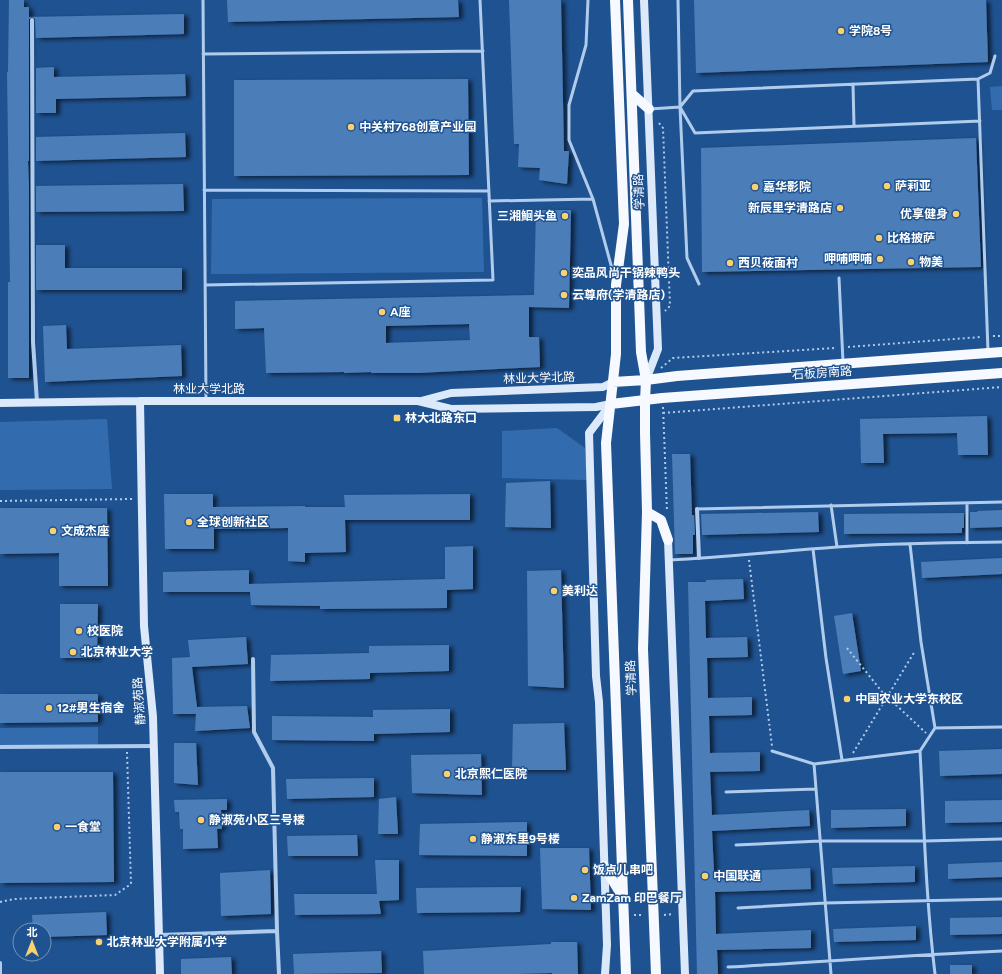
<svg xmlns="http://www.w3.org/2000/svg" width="1002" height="974" viewBox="0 0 1002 974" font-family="Figtree,'Noto Sans SC',sans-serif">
<defs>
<filter id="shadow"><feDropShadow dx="4" dy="2" stdDeviation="2" flood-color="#0009"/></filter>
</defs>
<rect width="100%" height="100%" fill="#1f5290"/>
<path fill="#336cae" d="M1002,86V110H992L990,87Z
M482,198L484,272L211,274L212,199Z
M107,419L112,489L0,490V422Z
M557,428L585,448L587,480L502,478V431Z
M98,727V745H0V728Z"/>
<path fill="#4c7eb9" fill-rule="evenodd" filter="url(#shadow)" d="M9,0H24V7H29V17L184,14V34L36,38L35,19L32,17L29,19V161H28L29,186V378H8V282H10L7,72H8Z
M227,0H458L459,17L228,22Z
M509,0H561L564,151H569L567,184L539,180L540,168L518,167L519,144H514Z
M694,0H986L988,62L696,73Z
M54,67V77L185,74L186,96L56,99V113H36V68Z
M468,79L469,175L234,176V80Z
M185,133L186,157L36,161V137Z
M976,138L981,267L702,272L701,148Z
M183,184L184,211L36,212V186Z
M536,210H571L569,308L529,307V337H539L540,367L418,373H371V372L344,373V372L266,373L264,328L235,329V301L534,295ZM469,324L470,340L386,343V326Z
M36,245H65V268H182V290H36Z
M66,325L67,349L181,345L182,376L45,382L43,326Z
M987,416L988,455H958L957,433L883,434L884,463H861L860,419Z
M672,454H690L692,515H694L695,535H693V554H675Z
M550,481L551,528L505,527L506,483Z
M164,494H213V507L305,506V507H345L344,495L470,494V520H345L346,552L305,553V562L288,561V528L214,529V549H165Z
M0,508H107L108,586H59V553L0,554Z
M1002,510V527L970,528V512H978L977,511Z
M818,512L819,532L702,535L701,514Z
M964,513V528H962V533L844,534V514Z
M473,546V589L447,590V608L320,609V606L251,605L250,592H163V572L249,570V584L445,579V547Z
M1002,558V574L922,578L921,562Z
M561,570L564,688L528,686L527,571Z
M743,579L744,599L705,601L706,638L747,637L748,657L707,658L708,698L752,697V715L709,716L710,753L760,752V771L710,772L712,815L809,810L810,826L712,831L714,872L810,868L811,889L715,892L716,934L811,930V948L717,950L718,974H697L688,582H706V580Z
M60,604H98L97,658H60Z
M852,613L861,671L843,674L834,616Z
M246,637L248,664L192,667L197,707L247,706L250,728L195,731L196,714H173L172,658L190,657L188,640Z
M449,645V671L370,673V679L270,681L271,655L369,653V646Z
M0,694H98V722L0,723Z
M450,709V732L374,734V741L272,740V716L373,717V710Z
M564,723L566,770H512L513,724Z
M174,743H196L198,785L174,783Z
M1002,749V774L940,776L939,751Z
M481,754L482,795L412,793L411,755Z
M0,772H113L114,882L0,883Z
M374,778V797L287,799L286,779Z
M396,797L398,834H378L379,799Z
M227,799V810H221L222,829H217L218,848L183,849V829H180L179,812H175L174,800Z
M1002,800V822L945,823V801Z
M906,809V826L831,828V810Z
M527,822V856L419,855L420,824Z
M357,835L358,856H288L287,836Z
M540,848H589L591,910L542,909Z
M375,860H399V900L379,901L381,914L295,915L294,894H377Z
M1002,862V877L948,879V864Z
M915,866V882L833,884L832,868Z
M270,870L271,914L221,916L220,873Z
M521,887L520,912L417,913L416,888Z
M106,912L107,935L44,937V930H33L32,915Z
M1002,917V934L950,935V918Z
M916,926V940L834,942L833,929Z
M551,942H577L578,974H552V973L516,974H424L423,951L551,944Z
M381,951L382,973L294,974L293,954Z
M231,957L232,974H181V959Z
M950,965H972V974H950Z"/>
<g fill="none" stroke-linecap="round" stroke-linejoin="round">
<path stroke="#b0cced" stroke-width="2" stroke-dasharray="2 3" stroke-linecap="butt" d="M659,123L663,128L670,306L665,311
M993,336H1002
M848,347L981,337
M661,368L673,358L835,348
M663,407L664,432L667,512
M663,413L1002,387
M0,501L133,499
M749,560L772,746
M847,648L887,698L895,704L926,733
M853,753L915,651
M0,902L14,899L115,895L131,884L127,752
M634,915H644
M664,915L674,914"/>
<path stroke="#b0cced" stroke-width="3" d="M203,0L206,400
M588,0L586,45L569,105V140L593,199L614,276
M678,0L680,107L687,258L699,284
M203,54L483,51
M978,79L988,351
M853,84L854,126
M650,109L680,107
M980,121L695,133L680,107L693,91L978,79L990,73L995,56
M204,190L489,191
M489,201L593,199
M839,278L843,362
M205,285L493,280L480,0
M967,503V543
M831,505L837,547
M697,509L1002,502
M813,549L826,658L842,760
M670,560C726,557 782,551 837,547C892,543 947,543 1002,542
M935,728L1002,727
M772,751L814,764L831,974
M920,751C924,825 926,900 935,974
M814,764L920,751L935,728L921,642L910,544
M726,792L816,789
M736,845L820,841H925L1002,839
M738,908L825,903L1002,899
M728,967C819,962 911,955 1002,951"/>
<path stroke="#b0cced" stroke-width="4" d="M32,20L33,342L37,402
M697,509L699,558
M253,659L254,732L273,768L277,931L279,974
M0,747L154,746
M159,935L277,931
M0,963V974"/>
<path stroke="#dce9fa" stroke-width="8" d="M644,0L658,349L646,380
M140,401L144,626L153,717L160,974
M421,401L451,393L603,387L613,382
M0,403L140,401H418L451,409L596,407L611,404
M668,540L685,974
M605,974L607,945L599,702L596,676L589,433L611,404"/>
<path stroke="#f6f9ff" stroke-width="10" d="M615,0L624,224L616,285V354L606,443L626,974
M628,0L641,352L646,380L645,401V433L647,512L643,649L656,974
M632,94L649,109
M613,382L646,380L677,376L1002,352
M611,404L662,398L1002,373
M647,512L661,520L668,540
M604,866L622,896"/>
</g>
<g fill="#fbd170" stroke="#1f5290" stroke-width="1.5">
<circle cx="841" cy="31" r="4"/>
<circle cx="351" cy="127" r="4"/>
<circle cx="887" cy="186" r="4"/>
<circle cx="755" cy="187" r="4"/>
<circle cx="840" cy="208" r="4"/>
<circle cx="956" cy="214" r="4"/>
<circle cx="565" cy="216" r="4"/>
<circle cx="879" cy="238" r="4"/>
<circle cx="880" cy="259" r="4"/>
<circle cx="911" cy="262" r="4"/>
<circle cx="730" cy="263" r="4"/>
<circle cx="564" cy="273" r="4"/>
<circle cx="564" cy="295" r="4"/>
<circle cx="382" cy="312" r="4"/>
<rect x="393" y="414" width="8" height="8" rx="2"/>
<circle cx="189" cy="522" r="4"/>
<circle cx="53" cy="531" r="4"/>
<circle cx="554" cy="591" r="4"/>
<circle cx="79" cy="631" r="4"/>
<circle cx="73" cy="652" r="4"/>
<circle cx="847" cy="699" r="4"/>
<circle cx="49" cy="708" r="4"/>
<circle cx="447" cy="774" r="4"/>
<circle cx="201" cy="820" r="4"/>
<circle cx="57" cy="827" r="4"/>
<circle cx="473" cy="839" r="4"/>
<circle cx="585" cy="870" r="4"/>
<circle cx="705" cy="876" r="4"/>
<circle cx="574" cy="898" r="4"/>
<circle cx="99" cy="942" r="4"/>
</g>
<g text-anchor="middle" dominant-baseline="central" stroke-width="3" stroke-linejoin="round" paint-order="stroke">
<g font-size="12" font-weight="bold" fill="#fff" stroke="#1f5290" text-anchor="start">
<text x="849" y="31">学院8号</text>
<text x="359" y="127">中关村768创意产业园</text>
<text x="895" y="186">萨莉亚</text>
<text x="763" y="187">嘉华影院</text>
<text x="832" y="208" text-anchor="end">新辰里学清路店</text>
<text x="948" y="214" text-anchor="end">优享健身</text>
<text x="557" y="216" text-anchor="end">三湘鮰头鱼</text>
<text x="887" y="238">比格披萨</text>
<text x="872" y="259" text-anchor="end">呷哺呷哺</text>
<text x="919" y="262">物美</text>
<text x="738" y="263">西贝莜面村</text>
<text x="572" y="273">奕品风尚干锅辣鸭头</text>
<text x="572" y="295">云尊府(学清路店)</text>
<text x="390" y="312">A座</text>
<text x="405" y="418">林大北路东口</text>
<text x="197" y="522">全球创新社区</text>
<text x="61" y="531">文成杰座</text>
<text x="562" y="591">美利达</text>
<text x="87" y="631">校医院</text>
<text x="81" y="652">北京林业大学</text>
<text x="855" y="699">中国农业大学东校区</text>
<text x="57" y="708">12#男生宿舍</text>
<text x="455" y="774">北京熙仁医院</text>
<text x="209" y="820">静淑苑小区三号楼</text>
<text x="65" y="827">一食堂</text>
<text x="481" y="839">静淑东里9号楼</text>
<text x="593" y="870">饭点儿串吧</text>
<text x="713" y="876">中国联通</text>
<text x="582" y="898">ZamZam 印巴餐厅</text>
<text x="107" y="942">北京林业大学附属小学</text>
</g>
<g font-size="12" fill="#fff" stroke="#1f5290">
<text transform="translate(639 192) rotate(-92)">学清路</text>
<text transform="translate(822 373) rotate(-4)">石板房南路</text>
<text transform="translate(539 378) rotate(-2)">林业大学北路</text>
<text x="209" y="389">林业大学北路</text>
<text transform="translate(631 678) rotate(-92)">学清路</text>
<text transform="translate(139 701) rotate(-94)">静淑苑路</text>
</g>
</g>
<g transform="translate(32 942)"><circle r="19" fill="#1f5290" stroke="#7997bc"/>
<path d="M0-3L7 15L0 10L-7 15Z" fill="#fbd170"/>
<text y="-6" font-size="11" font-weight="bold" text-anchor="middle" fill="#ffffff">北</text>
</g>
</svg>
